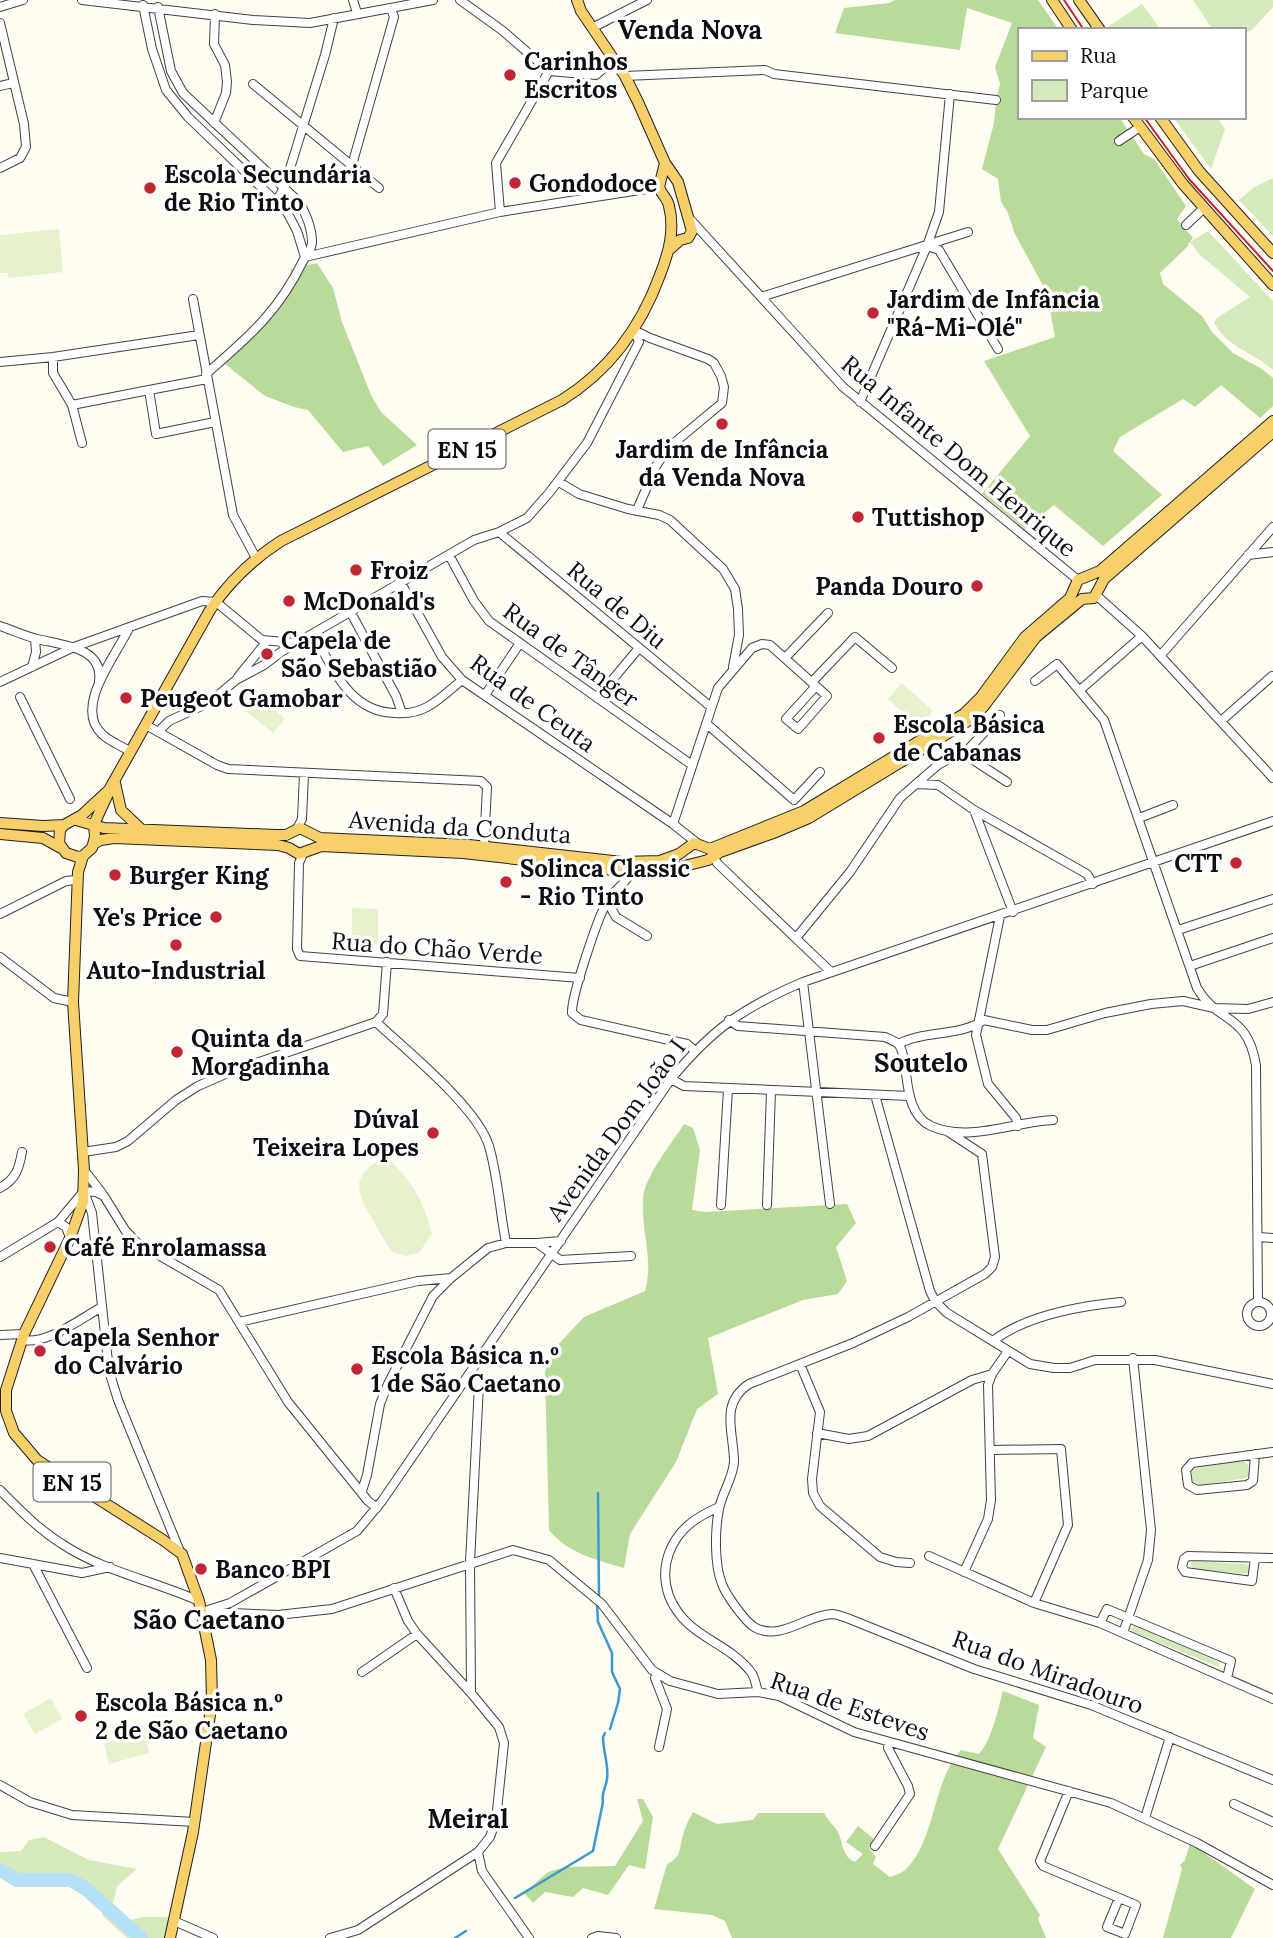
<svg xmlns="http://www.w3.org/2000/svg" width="1273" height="1938" viewBox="0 0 1273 1938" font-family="Lora,serif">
<rect width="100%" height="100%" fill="#fffcf2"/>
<path fill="#d5eabb" d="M1193,0H1273V7L1252,30L1243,34V30H1213Z
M1142,4L1161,30H1111L1109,26Z
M1173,117H1217L1225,129L1211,169Z
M1273,178V236L1239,200L1254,187Z
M1208,231L1273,301V370C1253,352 1227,348 1214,322L1217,318L1250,297L1199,254L1190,242Z
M1243,1460L1248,1465L1249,1475L1247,1478L1199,1485L1192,1481V1469Z
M1195,1561L1246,1564L1249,1566L1248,1572L1246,1574L1193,1569L1191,1566V1562Z
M1135,1625L1217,1661L1220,1664L1219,1667L1133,1632L1130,1629Z
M44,1837L89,1860L137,1869L117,1886L112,1907L117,1913L130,1920L143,1917H169L164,1938H127L103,1916L102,1908L74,1885L28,1883L27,1886L17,1882L11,1883L0,1876V1852L21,1851L29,1840Z"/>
<path fill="#b9db9a" d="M895,0H1038L1059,30H1019V117H1119L1144,154L1154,159L1186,206L1177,219L1193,238L1188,244V246L1160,273L1163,284L1202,316L1212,332L1233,353L1262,369L1273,378V406L1260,418L1221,385L1195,407L1183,399L1120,437L1113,451L1162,495L1103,546L1054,505L1025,529L982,494L1030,436L984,361L1055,337L1047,293L1015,234L1007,211L1001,202L998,179L982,169L994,123L996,100L1000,84L995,67L1012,23L967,8L960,50L835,33L844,8L889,3Z
M317,263L333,288L342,322L371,395L381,412L417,445L383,466L368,446L343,452L308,410L294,407L265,396L225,364L258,333L254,325C267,310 291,290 291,269Z
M684,1124L693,1128L700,1150L692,1210L705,1212L847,1204L856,1223L836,1247L847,1281L838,1294L803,1300L708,1338L718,1394L697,1409L676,1462L630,1534L624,1568C597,1560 567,1553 549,1530L545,1372L552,1351L584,1317L645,1291C654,1260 641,1231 643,1199C644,1177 672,1143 684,1124Z
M1003,1691L1039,1705L1033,1738L1046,1747L998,1849L1040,1915L1038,1919L1046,1938H732L725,1921L712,1915L654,1909L667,1864C682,1857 679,1849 683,1835C685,1827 689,1819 693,1812L717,1824L753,1820L758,1813H824C828,1821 834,1825 838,1832C844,1845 841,1855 855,1862L863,1854L846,1842L858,1826L875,1840L869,1848L876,1857L873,1864L890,1877C895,1875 902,1873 905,1870C936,1841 932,1781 961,1750L979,1754C993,1737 997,1712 1003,1691Z
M637,1799H643L653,1817L645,1869L629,1865L608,1895L583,1888L573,1897L545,1892L533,1903L524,1893L548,1872L566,1867L615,1866L643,1821Z
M1190,1843L1255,1889L1231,1938H1163L1182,1869L1180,1865L1185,1860Z"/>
<path fill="#e6f1cd" d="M59,229L63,272L8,278V273H0V235Z
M902,683L933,711L919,727L888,699Z
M258,696L285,719L273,733L246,711Z
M352,908L378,909V944H352Z
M378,1161L391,1162C411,1179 427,1208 432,1234L419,1253L405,1256L391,1251C384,1240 378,1229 371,1217C358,1194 350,1177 378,1161Z
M51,1698L62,1719L35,1734L23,1714Z
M144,1733L149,1753L109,1764L104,1743Z"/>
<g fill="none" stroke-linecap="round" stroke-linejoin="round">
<path stroke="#3d99cd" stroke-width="2.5" d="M598,1493L599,1596
M597,1603L598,1622L612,1653V1672L620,1689L618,1703L610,1729
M515,1898L593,1851L603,1802C601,1792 606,1788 607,1779C609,1764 603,1752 603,1737L605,1733
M455,1938L466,1931"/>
<path stroke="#b6e0f6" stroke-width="14" d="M0,1870L17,1880H71L86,1889L141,1938"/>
<defs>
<path id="minor" d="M82,0L253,20L310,23L433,0
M353,0L357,13
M460,0L503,31L549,71L596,75L613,60
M143,5L152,49L166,90L188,117L287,212L297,231L305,257
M0,7L23,0
M158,7L171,71L183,93L299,202C306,214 312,228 312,242C312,250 306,255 303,261C277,314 248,337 206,374
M0,23L24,124L26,147L20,158L0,168
M592,28L647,0
M625,76L765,70L774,74L996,100
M253,84L379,188
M0,86L13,83
M214,123L226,93L227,82L225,65L214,44L215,14
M1119,141L1140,127
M352,165L394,17L391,9
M276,201L284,188L325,55L334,18
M500,212L496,163L549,71
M690,219L843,387L1078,580
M1186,225L1204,208
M927,246L939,250L998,349
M305,257L500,212L659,187
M761,297L968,232
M193,299L233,515L256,558
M634,330L650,338L708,359L714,363L721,376L724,387L722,403L668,448L656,466L637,510
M53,357V373L72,405L82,443
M0,362L53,357L199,335
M207,379L149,390L156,434L215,422
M860,402L927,246L939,212L950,94
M72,405L149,390
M559,482L579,494L628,509L659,515L670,520L723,569L735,589L738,609L739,635L733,667
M499,532L711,707
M449,555L474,601L489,621L692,765
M1248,555L1273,552
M401,583L442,657L462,680L673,824L697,843
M1096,595L1142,636L1273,778
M351,613L396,696L402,713
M0,626C12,630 25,636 37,639C61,645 104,647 99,681
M129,628C116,656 73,707 102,734C110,742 122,746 131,752
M314,635C334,670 350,712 395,713C406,714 418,712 427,707C440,700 451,689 462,680
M1160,656L1273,527
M786,657L828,613
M32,667L36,652L35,639
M238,677L267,641
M1035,681L1057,664L1104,720L1197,988C1219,1025 1247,1012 1256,1065L1258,1302
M0,682L74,647L202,601L216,602L262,640L296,643
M812,682L855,637L892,668
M1080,690L1142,636
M485,695L520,643
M20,697L70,799
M597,698L639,648
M1221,721L1272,676
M707,724L794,800L820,772
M146,725L217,765L228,769L481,781L487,787L484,847
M158,732L169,721L210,702L236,680L264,665L281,652L474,540L499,532L527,518L549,493L587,443L639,342L634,330
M964,754L1007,782
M916,784L938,765L954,756L964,754L1000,715
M974,810L1013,912
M1139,818L1173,805
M673,824L718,688L752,648L762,644L770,645L827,696L798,729L786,719L816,686
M297,829L302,819L304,774
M303,854L299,863L297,949L300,956L580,978
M713,855L717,863L831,972
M631,871C627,884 613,890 607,902C598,917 571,997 572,1013L581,1020L687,1044L694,1050
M607,901L616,917L647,936
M0,914L66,881L77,880
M1000,916L976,1035L988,1084L1016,1118L1018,1126
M1178,930L1273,899
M796,938L850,872L900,798L916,784L938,785L974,810L1087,874L1093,884
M0,957L54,998L73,1002
M1190,966L1273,938
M803,982L830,1204
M729,1020L738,1026L885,1037C889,1039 896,1041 899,1045C902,1049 903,1055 904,1060C908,1082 907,1115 931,1126C968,1143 1017,1121 1053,1120
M376,1022C407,1051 477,1107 489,1146C498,1177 500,1212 506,1243
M898,1044C925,1030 959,1037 984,1020L1032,1030H1047L1105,1013L1151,1004L1183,1001L1214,1008L1248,1009L1273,1002
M671,1079L684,1086L909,1096
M875,1095L930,1291L935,1301L947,1313L1030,1364L1054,1368H1070L1095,1360H1155L1273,1384
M947,1131L982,1154L995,1257L992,1267L985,1274L908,1317L853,1343L749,1384C719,1404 734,1432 734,1462C733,1478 722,1493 719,1509C715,1529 714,1564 722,1584C726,1595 744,1620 754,1627C780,1642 806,1615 832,1614C837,1614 843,1617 847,1618L974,1669L1091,1705L1273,1780
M83,1152L116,1147L128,1141L176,1100L198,1086L230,1072L376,1022L383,1014L387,962
M84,1170L102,1193
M0,1188C16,1179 19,1169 22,1152
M84,1191L96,1192L104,1196L125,1230L136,1242L219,1290L288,1402L368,1501L377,1508
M85,1194L92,1213L109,1371L118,1400L181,1554
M721,1205L728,1089
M767,1205L771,1091
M58,1222L66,1227L70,1238
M1259,1237L1273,1238
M561,1241L537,1243L560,1260L631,1256
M0,1257L58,1222L84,1191
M1247 1314a12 12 0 1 1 24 0a12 12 0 1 1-24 0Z
M239,1322L418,1281L451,1278L488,1248L506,1243H537
M0,1335L24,1334
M22,1340C47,1345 80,1319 102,1307
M994,1340C1028,1315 1079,1306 1121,1302
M800,1364L820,1412L812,1479L813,1493L820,1506L880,1557L896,1562L910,1563
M470,1373L479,1385L470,1562L471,1693
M817,1433L849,1439L868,1436L972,1380L992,1374
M991,1450L1061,1449L1068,1525L1034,1603
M1255,1454L1253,1481L1247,1485L1197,1490L1188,1485L1186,1470L1192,1463L1273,1452
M0,1490C20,1510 38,1529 62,1544C103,1571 154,1581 199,1601
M362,1491L367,1475L380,1404L388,1384L433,1296L451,1278
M719,1507C696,1517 678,1529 669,1553C664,1567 664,1582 669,1596C686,1638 726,1640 751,1672C755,1677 756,1686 758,1692
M929,1556L1034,1603L1100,1623
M0,1558L82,1573L110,1567
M1255,1558L1252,1581L1185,1572L1182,1567L1184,1559L1188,1556L1273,1558
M33,1564L87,1668
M964,1572L988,1519L991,1500L988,1385L992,1374L1008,1351
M202,1612L230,1603L357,1531L382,1501L671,1079C712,1029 744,1007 803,982L1273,821
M205,1612L278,1615L332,1609L513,1550L549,1560L602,1604L652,1670L670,1681L718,1694L758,1692L779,1696L854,1732L1111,1803L1197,1843L1273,1885
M1123,1633L1148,1560L1151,1530L1133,1358
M362,1672L417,1634
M658,1674L655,1678L667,1709L659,1747
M1227,1678L1231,1661L1107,1609L1100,1623L1273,1699
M0,1785L30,1802L72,1815L194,1822
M1069,1791L1040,1861L1043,1866L1136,1905L1125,1934L1107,1927L1119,1898
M1234,1804L1273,1822
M1145,1818L1170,1737
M875,1846L910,1794L908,1786L888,1748L889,1743
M478,1852L482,1871L529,1938
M174,1921L213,1938
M330,1938L358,1930L478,1852L490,1837L496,1820L504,1743L499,1727L471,1693L417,1634L408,1621L394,1588
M592,1938L598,1936L616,1938"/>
<path id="major" d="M577,0L581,11L625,76L638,102L665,163L678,182L692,231L688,238L680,240L670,249
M1052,0L1072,30
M1079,0L1100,30
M1133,117L1183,184L1273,285
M1160,117L1199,171L1273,253
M115,779L94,824L95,837L92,848L83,856L78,857L66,853L59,843L60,830L64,825L82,815L109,790L210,610C229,582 253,559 281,541L562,400C610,370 641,327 660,275C669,252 675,230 669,206C668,199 661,194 659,187L665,163
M115,783L121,810L141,829
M76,820L104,828L276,835H286L300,828L320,838L469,845L622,862L660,861L679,854L694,843L710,849
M0,823L43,826L64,825
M0,834L43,838L61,848
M95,843L101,840L114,838L278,845L289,848L299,854L321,846L463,853L622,871L669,870L708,860L720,852L776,832L809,818L968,721L984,706L1036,637L1082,599L1094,598L1104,579L1273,432
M710,849L804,811L964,714L981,697L1025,637L1070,598L1078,580L1100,571L1273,421
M83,856L78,872L73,1002L84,1170L83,1202L70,1238L24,1334L6,1390V1411L14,1433L37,1460L163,1540L182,1554L199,1601L211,1660L212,1701L193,1832L170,1938"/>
</defs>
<use href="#minor" stroke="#424242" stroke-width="10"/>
<use href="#major" stroke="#202020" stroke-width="12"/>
<use href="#minor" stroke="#fff" stroke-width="8"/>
<use href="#major" stroke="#f8d069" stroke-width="10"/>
<path stroke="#c02733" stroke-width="2" d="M1064,0L1084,30
M1144,117L1189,179L1273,271"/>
</g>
<g fill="#c02733" stroke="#fff" stroke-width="2.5">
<circle cx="510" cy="75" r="7"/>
<circle cx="515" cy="183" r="7"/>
<circle cx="150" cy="188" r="7"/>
<circle cx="873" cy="313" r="7"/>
<circle cx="722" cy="424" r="7"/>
<circle cx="858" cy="517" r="7"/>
<circle cx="356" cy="570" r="7"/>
<circle cx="977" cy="586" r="7"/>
<circle cx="289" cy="601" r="7"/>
<circle cx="267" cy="654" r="7"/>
<circle cx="126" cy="698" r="7"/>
<circle cx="879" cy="738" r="7"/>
<circle cx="1236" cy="863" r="7"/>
<circle cx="115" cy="875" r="7"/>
<circle cx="506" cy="882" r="7"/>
<circle cx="216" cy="917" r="7"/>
<circle cx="176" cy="945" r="7"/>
<circle cx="177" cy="1052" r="7"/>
<circle cx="433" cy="1133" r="7"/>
<circle cx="50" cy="1247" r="7"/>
<circle cx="40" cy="1351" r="7"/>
<circle cx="357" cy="1369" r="7"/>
<circle cx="201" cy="1569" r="7"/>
<circle cx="81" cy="1716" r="7"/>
</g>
<g text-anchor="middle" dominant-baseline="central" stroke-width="7" stroke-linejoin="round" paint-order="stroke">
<g fill="#fff" stroke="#575757" stroke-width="2">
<rect x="428.5" y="429.5" width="77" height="39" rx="5"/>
<rect x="33.5" y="1462.5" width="77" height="39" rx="5"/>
</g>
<g font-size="23" font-weight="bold" fill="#0f0f0f">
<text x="467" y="449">EN 15</text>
<text x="72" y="1482">EN 15</text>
</g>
<g font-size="24" font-weight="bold" fill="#0f0f0f" stroke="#fff" text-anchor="start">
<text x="524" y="61">Carinhos<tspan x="524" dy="28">Escritos</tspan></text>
<text x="164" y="174">Escola Secundária<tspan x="164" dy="28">de Rio Tinto</tspan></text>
<text x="529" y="183">Gondodoce</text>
<text x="887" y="299">Jardim de Infância<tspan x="887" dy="28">"Rá-Mi-Olé"</tspan></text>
<text x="722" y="449" text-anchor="middle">Jardim de Infância<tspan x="722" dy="28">da Venda Nova</tspan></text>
<text x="872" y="517">Tuttishop</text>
<text x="370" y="570">Froiz</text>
<text x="963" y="586" text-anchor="end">Panda Douro</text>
<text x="303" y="601">McDonald's</text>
<text x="281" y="640">Capela de<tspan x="281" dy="28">São Sebastião</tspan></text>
<text x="140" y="698">Peugeot Gamobar</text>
<text x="893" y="724">Escola Básica<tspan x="893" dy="28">de Cabanas</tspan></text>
<text x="1222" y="863" text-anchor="end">CTT</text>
<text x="520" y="868">Solinca Classic<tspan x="520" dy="28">- Rio Tinto</tspan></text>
<text x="129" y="875">Burger King</text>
<text x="202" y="917" text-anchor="end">Ye's Price</text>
<text x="176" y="970" text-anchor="middle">Auto-Industrial</text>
<text x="191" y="1038">Quinta da<tspan x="191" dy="28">Morgadinha</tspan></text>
<text x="419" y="1119" text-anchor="end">Dúval<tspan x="419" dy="28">Teixeira Lopes</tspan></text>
<text x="64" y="1247">Café Enrolamassa</text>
<text x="54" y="1337">Capela Senhor<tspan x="54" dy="28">do Calvário</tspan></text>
<text x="371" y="1355">Escola Básica n.º<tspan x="371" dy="28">1 de São Caetano</tspan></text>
<text x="215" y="1569">Banco BPI</text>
<text x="95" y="1702">Escola Básica n.º<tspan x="95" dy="28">2 de São Caetano</tspan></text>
</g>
<g font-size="24" fill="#0f0f0f" stroke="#fff">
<text transform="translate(959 456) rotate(40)">Rua Infante Dom Henrique</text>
<text transform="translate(617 605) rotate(40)">Rua de Diu</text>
<text transform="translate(571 655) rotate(36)">Rua de Tânger</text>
<text transform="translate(533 703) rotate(36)">Rua de Ceuta</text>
<text transform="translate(460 827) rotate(4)">Avenida da Conduta</text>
<text transform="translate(437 948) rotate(4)">Rua do Chão Verde</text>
<text transform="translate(616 1130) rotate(-54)">Avenida Dom João I</text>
<text transform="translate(1048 1672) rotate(20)">Rua do Miradouro</text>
<text transform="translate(850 1706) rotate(19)">Rua de Esteves</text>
</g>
<g font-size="26" font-weight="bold" fill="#0f0f0f" stroke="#fff">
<text x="690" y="29">Venda Nova</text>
<text x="921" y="1062">Soutelo</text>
<text x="209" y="1619">São Caetano</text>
<text x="468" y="1818">Meiral</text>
</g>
</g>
<rect x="1018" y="28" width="228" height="91" fill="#ffffff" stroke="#9f9f9f" stroke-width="2"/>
<rect x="1032" y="51" width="35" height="10" fill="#f8d069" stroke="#9f9f9f" stroke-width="2"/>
<text x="1080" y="63" font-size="21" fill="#0f0f0f">Rua</text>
<rect x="1032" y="80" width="35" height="21" fill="#d5eabb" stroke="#9f9f9f" stroke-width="2"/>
<text x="1080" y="98" font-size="21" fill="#0f0f0f">Parque</text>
</svg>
